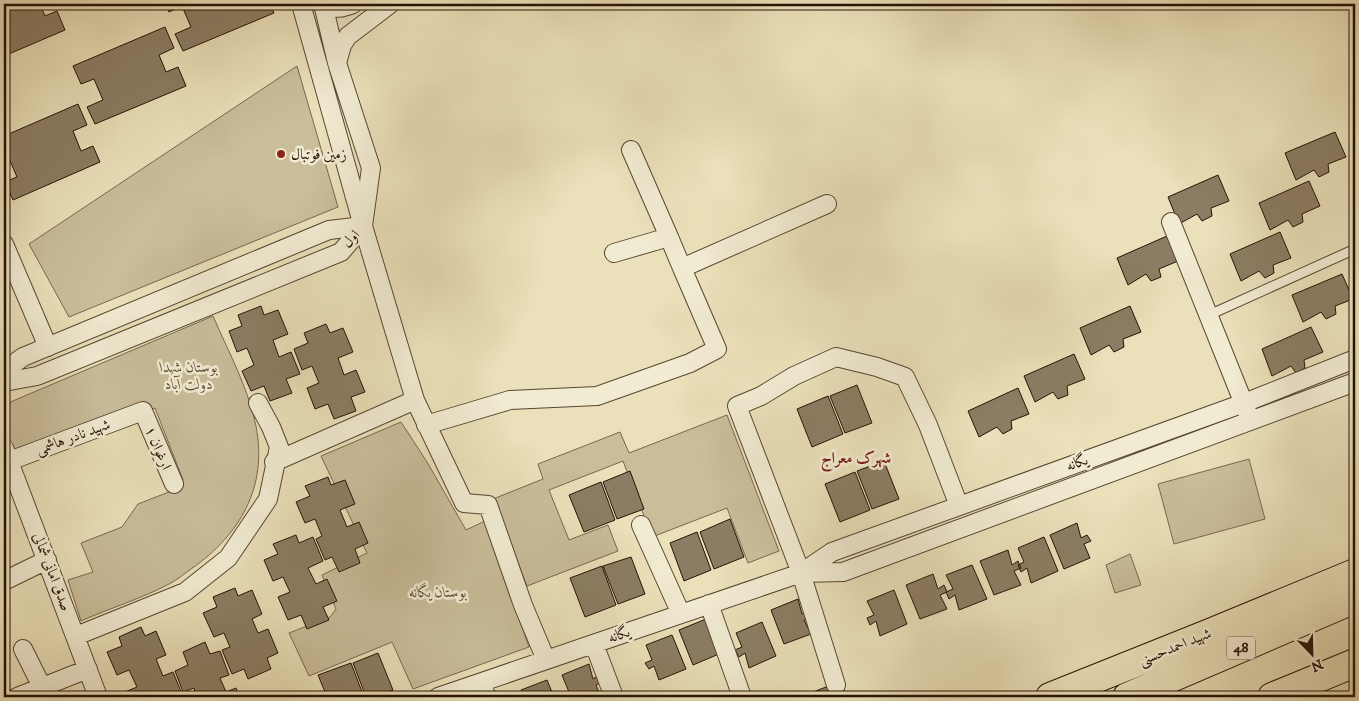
<svg xmlns="http://www.w3.org/2000/svg" width="1359" height="701" viewBox="0 0 1359 701" font-family="'IM FELL DW Pica',Amiri,serif">
<rect width="100%" height="100%" fill="#eae0b9"/>
<filter id="stains"><feTurbulence type="fractalNoise" baseFrequency=".004" numOctaves="4"/><feColorMatrix values="0 0 0 0 .2 0 0 0 0 .09 0 0 0 0 .02 0 0 0 .5 -.17"/></filter>
<radialGradient id="worn" r=".72"><stop offset=".6" stop-color="#630" stop-opacity="0"/><stop offset="1" stop-color="#630" stop-opacity=".3"/></radialGradient>
<path fill="#c9bd9a" stroke="#776850" d="M297,66L338,207L69,317L29,244Z
M213,316C228,351 248,387 256,426C268,487 240,535 191,569C184,574 177,580 169,584C141,599 110,608 81,621L68,580L93,572L81,543L122,527L138,504L179,488L183,480L155,408L17,454C7,439 0,419 8,403Z
M727,415L779,551L748,563L727,508L652,537L623,461L549,490L569,540L608,525L618,551L527,586L493,499L543,479L538,464L620,432L629,453Z
M401,422L427,462L466,530L485,521L529,647L413,689L392,642L309,676L289,633L330,617L336,609L322,575L367,553L321,456Z
M1249,459L1265,519L1174,544L1158,484Z
M1130,554L1141,585L1115,593L1106,565Z"/>
<path fill="#8b7d63" stroke="#251205" d="M4,4H40L45,16L57,11L65,30L4,56Z
M166,4H270L274,13L183,51L175,34L191,27L182,6L169,12Z
M165,27L174,48L159,55L166,72L178,67L186,86L95,124L87,107L103,100L94,79L81,84L73,66Z
M78,104L87,125L73,131L81,151L93,146L100,162L13,200L5,182L17,177L8,156L4,158V136Z
M1335,132L1346,157L1328,164L1329,172L1319,177L1314,170L1296,180L1285,153Z
M1218,175L1229,201L1211,208L1212,216L1202,221L1197,214L1179,224L1168,197Z
M1309,181L1320,206L1302,214L1303,222L1293,227L1288,220L1270,230L1259,203Z
M1280,232L1291,258L1273,265L1274,273L1265,278L1259,271L1241,281L1230,254Z
M1167,236L1178,261L1159,269L1161,277L1151,281L1146,274L1128,285L1117,258Z
M1342,274L1353,299L1335,306L1336,314L1326,319L1321,312L1303,322L1292,295Z
M261,306L264,315L278,310L288,334L273,340L279,357L291,352L300,374L286,379L292,393L270,401L264,386L251,391L242,371L254,365L247,348L237,352L229,331L242,326L238,315Z
M1130,306L1141,332L1123,339L1124,347L1114,352L1109,345L1091,355L1080,328Z
M326,324L330,333L343,328L353,352L338,358L344,375L356,370L365,392L351,397L356,411L334,419L328,404L315,409L307,388L319,383L312,366L302,370L294,349L308,343L304,333Z
M1311,327L1323,352L1304,360L1305,368L1296,373L1291,366L1272,376L1262,349Z
M1074,354L1085,379L1067,386L1068,395L1058,399L1053,392L1035,402L1024,376Z
M857,385L872,423L845,433L830,396Z
M1018,388L1029,414L1011,421L1012,429L1003,434L997,427L979,437L968,411Z
M828,396L843,434L812,447L797,409Z
M884,461L899,499L872,509L857,471Z
M630,471L644,509L617,519L603,482Z
M855,472L870,510L840,522L825,484Z
M328,477L331,485L345,480L355,504L340,510L347,527L359,522L368,543L355,549L360,563L339,572L332,557L325,560L316,539L322,536L315,519L305,523L296,502L310,496L305,486Z
M601,482L615,520L584,532L569,495Z
M730,519L744,557L714,569L700,532Z
M1077,523L1081,538L1087,535L1091,541L1084,544L1090,558L1064,569L1050,535Z
M697,532L711,570L684,581L670,543Z
M296,535L299,543L313,537L323,561L308,568L316,584L327,579L337,601L323,607L329,620L307,629L301,615L288,620L278,597L290,592L283,577L273,581L264,560L278,554L273,544Z
M1044,537L1058,571L1031,583L1027,568L1021,572L1018,565L1024,562L1018,548Z
M1008,550L1012,565L1018,561L1021,568L1014,571L1021,585L994,595L980,561Z
M631,557L645,594L618,604L603,566Z
M972,565L987,599L959,610L955,595L949,599L946,592L953,589L946,575Z
M602,566L616,605L585,617L570,578Z
M933,574L938,589L944,585L947,592L940,595L947,609L920,619L906,585Z
M235,588L238,596L252,590L262,614L252,619L258,633L268,629L278,653L267,658L271,669L248,679L244,669L232,674L222,650L230,647L224,633L214,637L203,613L217,607L213,597Z
M894,590L907,624L880,636L876,621L870,625L867,618L874,615L867,601Z
M798,599L802,614L808,610L811,617L804,620L811,634L784,644L771,610Z
M706,619L710,634L716,630L719,654L693,665L679,630Z
M762,622L776,656L749,668L745,653L739,657L735,650L742,647L736,633Z
M141,627L145,636L156,631L166,655L156,659L163,676L173,672L182,694L174,697H127L125,692L137,687L129,670L117,675L107,652L122,646L119,637Z
M672,635L686,669L659,680L654,666L649,669L645,663L652,660L646,645Z
M205,642L210,654L220,651L229,675L220,678L226,692L236,688L240,697H197L194,688L183,692L175,671L188,665L183,652Z
M378,653L393,690L375,697H366L353,663Z
M351,663L364,697H327L318,675Z
M589,664L593,679L599,675L602,682L596,685L601,697H571L562,675Z
M547,680L554,697H524L521,690Z
M831,685L834,697H804L803,696Z"/>
<g fill="none" stroke-linecap="round" stroke-linejoin="round">
<defs>
<path id="lane" d="M1209,315L1355,249"/>
<path id="street" d="M301,4L363,226L371,168L337,63L323,4
M326,4C335,10 342,8 353,4
M337,63L342,45L348,36L390,4
M1171,222L1248,414
M363,226L415,400L464,503L488,505L523,605L546,660
M669,237L682,268L827,204
M4,244L48,347
M614,253L669,237L631,150
M4,371L23,357L329,230L363,226L341,252L37,376L4,382
M426,425L510,400L597,396L690,363L717,349L682,268
M4,448L98,697
M274,462L415,400
M4,463L143,411L174,484
M641,525L681,614
M801,573L843,572L1355,382
M4,581L47,560
M709,604L742,697
M76,636L185,592L228,558L268,499L279,447L271,427L258,403
M594,644L614,697
M23,649L42,687
M480,683L487,697
M836,685L801,573L737,406L761,396L794,376L836,357L877,367L905,377L928,425L959,506
M17,697L88,669
M438,697L801,573L832,552L1244,403L1355,359"/>
<path id="highway" d="M1050,697L1210,633L1355,573
M1127,697L1355,599
M1272,697L1355,663"/>
</defs>
<use href="#lane" stroke="#564632" stroke-width="11"/>
<use href="#street" stroke="#564632" stroke-width="20"/>
<use href="#highway" stroke="#251205" stroke-width="30"/>
<use href="#lane" stroke="#f1ebd2" stroke-width="9"/>
<use href="#street" stroke="#f1ebd2" stroke-width="18"/>
<use href="#highway" stroke="#eae0b9" stroke-width="28"/>
</g>
<circle fill="#8f2418" stroke="#f1ebd2" stroke-width="2" cx="281" cy="154" r="5"/>
<g text-anchor="middle" dominant-baseline="central" stroke-width="5" stroke-linejoin="round" paint-order="stroke">
<rect fill="#f1ebd2" stroke="#625342" stroke-width="1" x="1227" y="636.5" width="28" height="23" rx="4"/>
<g font-size="14" font-weight="bold" fill="#251205">
<text x="1241" y="648">48</text>
</g>
<g font-size="15" fill="#251205" stroke="#f1ebd2" text-anchor="start">
<text x="291" y="154">زمین فوتبال</text>
</g>
<g font-size="15" fill="#251205" stroke="#f1ebd2">
<text transform="translate(351 239) rotate(-48)">اول</text>
<text transform="translate(73 437) rotate(-20)">شهید نادر هاشمی</text>
<text transform="translate(158 448) rotate(67)">ارغوان ۱</text>
<text transform="translate(1077 463) rotate(-20)">یگانه</text>
<text transform="translate(52 572) rotate(69)">صدق امانی شمالی</text>
<text transform="translate(619 635) rotate(-19)">یگانه</text>
<text transform="translate(1175 647) rotate(-22)">شهید احمدحسنی</text>
</g>
<g font-size="15" font-style="italic" fill="#5e4e39" stroke="#f1ebd2">
<text x="189" y="367">بوستان شهدا<tspan x="189" dy="17">دولت آباد</tspan></text>
<text x="438" y="592">بوستان یگانه</text>
</g>
<g font-size="16" font-weight="bold" fill="#7a1f14" stroke="#f1ebd2">
<text x="856" y="458">شهرک معراج</text>
</g>
</g>
<rect width="1359" height="701" fill="none" stroke="#eae0b9" stroke-width="20"/>
<rect x="5" y="5" width="1349" height="691" fill="none" stroke="#251205" stroke-width="2.5"/>
<rect x="10" y="10" width="1339" height="681" fill="none" stroke="#251205"/>
<g transform="translate(1312 654) rotate(157)" stroke="#f1ebd2" stroke-width="4" paint-order="stroke">
<path d="M0-4L9 19L0 12L-9 19Z" fill="#251205"/>
<text y="-8" font-size="14" font-weight="bold" text-anchor="middle" fill="#251205">N</text>
</g>
<rect width="100%" height="100%" filter="url(#stains)"/>
<rect width="100%" height="100%" fill="url(#worn)"/>
</svg>
